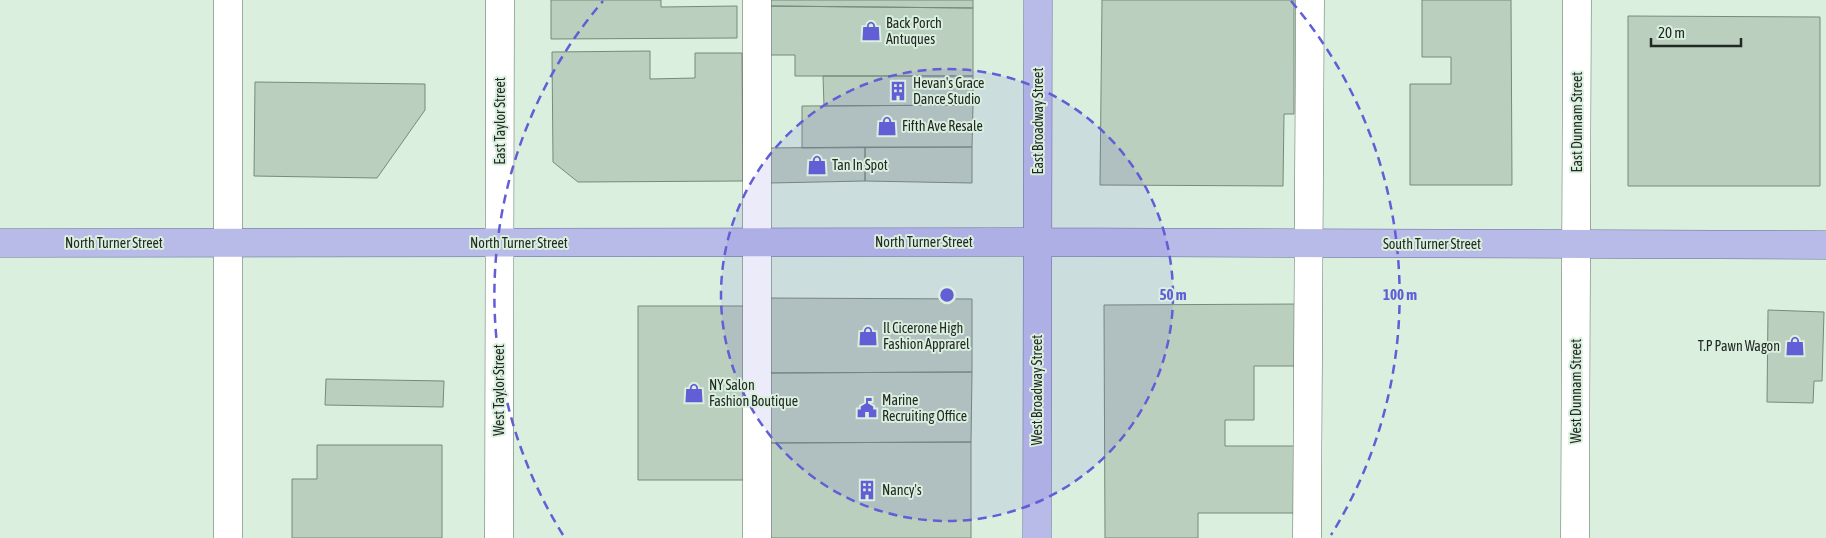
<svg xmlns="http://www.w3.org/2000/svg" width="1826" height="538" viewBox="0 0 1826 538" font-family="'Asap Condensed',sans-serif">
<rect width="100%" height="100%" fill="#dbefdf"/>
<path fill="#bbcfbe" stroke="#788a7b" d="M551,0H661V7L737,6V38L551,39Z
M768,0H973V8L768,6Z
M1102,0H1294V114H1284L1283,186L1100,185Z
M1422,0H1511L1512,185H1410V84H1451V57H1422Z
M768,6L973,8V76H795V55H769Z
M1628,16L1820,17V186H1628Z
M650,51V79L695,78V53H742L743,181L578,182L553,162L552,52Z
M823,76H973V105L824,106Z
M255,82L425,84V110L377,178L254,176Z
M973,105L972,147L802,148V106Z
M865,147H972V183L865,181Z
M865,147V181L770,183L769,148Z
M764,298L972,299V372L763,373Z
M1304,304V366H1254V420H1225V446H1296V513H1198V538H1105L1104,305Z
M638,306H750V480H638Z
M1768,310L1824,312L1822,381H1814L1813,403L1767,402Z
M972,372L971,442L763,443V373Z
M326,379L444,381L443,407L325,405Z
M971,442V538H764L763,443Z
M317,445H442V538H292V479H317Z"/>
<g fill="none" stroke-linecap="round" stroke-linejoin="round">
<defs>
<path id="minor" d="M228,538V0
M499,538L500,0
M757,538V0
M1307,538L1310,0
M1575,538L1577,0"/>
<path id="major" d="M0,243L1037,242L1826,245
M1037,538L1038,0"/>
</defs>
<use href="#minor" stroke="#5b6d5e" stroke-width="29"/>
<use href="#major" stroke="#656b98" stroke-width="29"/>
<use href="#minor" stroke="#fff" stroke-width="28"/>
<use href="#major" stroke="#b8bbe7" stroke-width="28"/>
</g>
<circle cx="947" cy="295" r="226" fill="#615ed6" fill-opacity=".12"/>
<g fill="none" stroke="#615ed6" stroke-width="2.5" stroke-dasharray="9 6">
<circle cx="947" cy="295" r="226"/>
<path d="M563 535A453 453 0 0 1 603 1M1291 1A453 453 0 0 1 1331 535"/>
</g>
<defs>
<symbol id="shop-bare" viewBox="-9 -9 18 18"><path d="M-5-2.5h2.3a2.7 3.5 0 0 1 5.4 0H5L5.5 6h-11ZM-1.5-2.5h3a1.5 2.3 0 0 0-3 0Z" fill="#615ed6" stroke="#dbefdf" stroke-width="2.5" paint-order="stroke"/></symbol>
<symbol id="building-bare" viewBox="-9 -9 18 18"><path d="M-4-6H4V6H1V3H-1V6H-4ZM-2.5-4.3h1.7v1.8h-1.7ZM.8-4.3h1.7v1.8H.8ZM-2.5-1h1.7V.8h-1.7ZM.8-1h1.7V.8H.8Z" fill="#615ed6" stroke="#dbefdf" stroke-width="2.5" paint-order="stroke"/></symbol>
<symbol id="civic-bare" viewBox="-9 -9 18 18"><path d="M-.6-6.5H3V-4.5H.6V-3L4-1V1h2V6H-6V1h2V-1L-.6-3ZM-1.2 2.5V6h2.4V2.5Z" fill="#615ed6" stroke="#dbefdf" stroke-width="2.5" paint-order="stroke"/></symbol>
</defs>
<g fill-rule="evenodd">
<use href="#shop-bare" x="857" y="17" width="28" height="28"/>
<use href="#building-bare" x="884" y="77" width="28" height="28"/>
<use href="#shop-bare" x="873" y="112" width="28" height="28"/>
<use href="#shop-bare" x="803" y="151" width="28" height="28"/>
<use href="#shop-bare" x="854" y="322" width="28" height="28"/>
<use href="#shop-bare" x="1781" y="332" width="28" height="28"/>
<use href="#shop-bare" x="680" y="379" width="28" height="28"/>
<use href="#civic-bare" x="853" y="394" width="28" height="28"/>
<use href="#building-bare" x="853" y="476" width="28" height="28"/>
</g>
<g text-anchor="middle" dominant-baseline="central" stroke-width="4" stroke-linejoin="round" paint-order="stroke">
<g font-size="14" fill="#212923" stroke="#dbefdf" text-anchor="start">
<text x="886" y="23">Back Porch<tspan x="886" dy="16">Antuques</tspan></text>
<text x="913" y="83">Hevan's Grace<tspan x="913" dy="16">Dance Studio</tspan></text>
<text x="902" y="126">Fifth Ave Resale</text>
<text x="832" y="165">Tan In Spot</text>
<text x="883" y="328">Il Cicerone High<tspan x="883" dy="16">Fashion Apprarel</tspan></text>
<text x="1780" y="346" text-anchor="end">T.P Pawn Wagon</text>
<text x="709" y="385">NY Salon<tspan x="709" dy="16">Fashion Boutique</tspan></text>
<text x="882" y="400">Marine<tspan x="882" dy="16">Recruiting Office</tspan></text>
<text x="882" y="490">Nancy's</text>
</g>
<g font-size="14" fill="#212923" stroke="#dbefdf">
<text transform="translate(500 121) rotate(-90)">East Taylor Street</text>
<text transform="translate(1038 121) rotate(-90)">East Broadway Street</text>
<text transform="translate(1577 122) rotate(-90)">East Dunnam Street</text>
<text x="924" y="242">North Turner Street</text>
<text x="114" y="243">North Turner Street</text>
<text x="519" y="243">North Turner Street</text>
<text x="1432" y="244">South Turner Street</text>
<text transform="translate(499 390) rotate(-90)">West Taylor Street</text>
<text transform="translate(1037 390) rotate(-90)">West Broadway Street</text>
<text transform="translate(1576 391) rotate(-90)">West Dunnam Street</text>
</g>
</g>
<circle cx="947" cy="295" r="8" fill="#615ed6" stroke="#dbefdf" stroke-width="2.5"/>
<g font-size="15" text-anchor="middle" font-weight="bold" fill="#615ed6" stroke="#dbefdf" stroke-width="4" stroke-linejoin="round" paint-order="stroke">
<text x="1173" y="300">50 m</text>
<text x="1400" y="300">100 m</text>
</g>
<path d="M1651 38v8h90v-8" fill="none" stroke="#212923" stroke-width="2.5"/>
<text x="1658" y="38" font-size="15" fill="#212923" stroke="#dbefdf" stroke-width="4" paint-order="stroke">20 m</text>
</svg>
